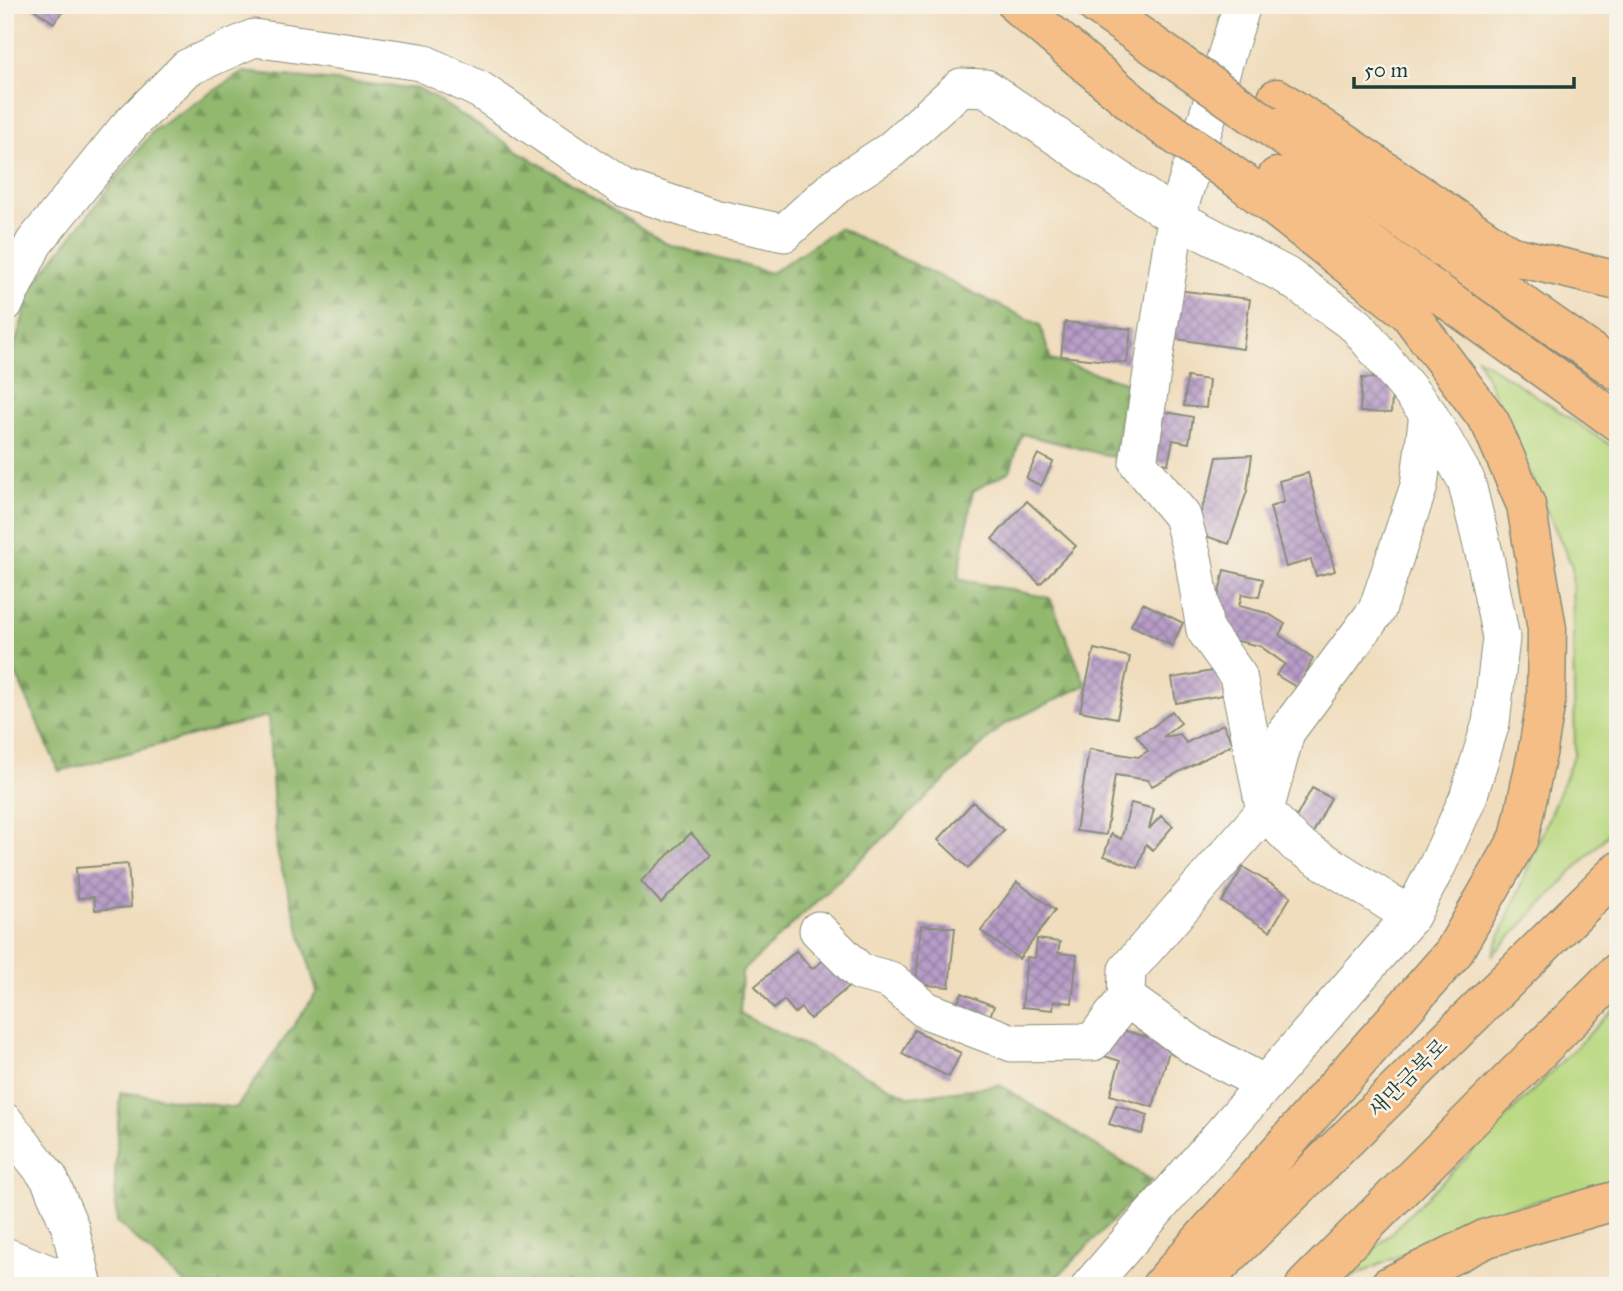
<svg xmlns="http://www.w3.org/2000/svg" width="1623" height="1291" viewBox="0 0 1623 1291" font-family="'IM FELL Great Primer','Noto Serif KR',serif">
<defs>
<pattern id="forest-firs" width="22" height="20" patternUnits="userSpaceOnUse" patternTransform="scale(1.75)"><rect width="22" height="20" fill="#92b86e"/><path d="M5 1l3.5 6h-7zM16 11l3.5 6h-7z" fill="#77975b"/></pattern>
<pattern id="building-cross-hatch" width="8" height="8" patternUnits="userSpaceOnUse" patternTransform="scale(1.75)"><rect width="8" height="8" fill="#b79cc7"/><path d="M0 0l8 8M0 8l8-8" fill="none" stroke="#9480a2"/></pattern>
</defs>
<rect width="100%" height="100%" fill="#f7f3e8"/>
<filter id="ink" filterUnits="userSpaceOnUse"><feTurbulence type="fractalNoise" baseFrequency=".0143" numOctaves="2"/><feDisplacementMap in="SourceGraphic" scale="14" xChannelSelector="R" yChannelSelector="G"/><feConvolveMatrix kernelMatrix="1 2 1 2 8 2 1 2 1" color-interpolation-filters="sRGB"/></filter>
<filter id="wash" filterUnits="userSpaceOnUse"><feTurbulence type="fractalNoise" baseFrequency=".00686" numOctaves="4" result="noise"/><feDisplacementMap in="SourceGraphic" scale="28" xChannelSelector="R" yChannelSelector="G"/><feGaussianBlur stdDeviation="1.57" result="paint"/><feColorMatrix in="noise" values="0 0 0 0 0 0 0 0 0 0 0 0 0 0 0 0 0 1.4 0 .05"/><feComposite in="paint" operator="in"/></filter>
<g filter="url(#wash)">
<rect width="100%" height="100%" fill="#f0ddbd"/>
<path fill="#b8d87f" stroke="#6c8a5a" stroke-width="2" d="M1477,357L1618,450V824L1492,956L1575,753L1572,566Z
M1618,1005V1180L1502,1210L1343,1281Z"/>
<path fill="url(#forest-firs)" stroke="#587a51" stroke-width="2" d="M243,72L420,89L667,244L771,273L839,228L1040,325L1051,360L1128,383L1114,457L1022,434L1010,471L973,491L958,579L1050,598L1086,685L1003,725L742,972L740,1014L910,1097L1000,1085L1152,1181L1048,1286H188L117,1222L115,1177L120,1092L236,1108L317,992L277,852L268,716L59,771L6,651V375L32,287L154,130Z"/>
<g id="blocks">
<path fill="url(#building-cross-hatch)" d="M28,5H67L54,23Z
M1177,290L1250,299L1243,349L1170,338Z
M1065,322L1131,329L1127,363L1061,356Z
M1187,377L1209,380L1206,408L1184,406Z
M1362,378L1393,379L1391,413L1360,412Z
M1156,410L1193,417L1189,443L1173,440L1168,464L1146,460Z
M1038,454L1053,462L1041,486L1026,478Z
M1252,455L1247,491L1229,544L1194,532L1212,479L1217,457Z
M1308,473L1335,571L1316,576L1311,560L1286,567L1270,507L1284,502L1279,481Z
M1027,501L1076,546L1040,584L992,539Z
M1224,570L1263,579L1259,597L1242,594L1239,606L1267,613L1285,624L1279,635L1313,658L1298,688L1276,675L1285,664L1260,646L1210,635Z
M1143,603L1183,623L1172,646L1131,625Z
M1094,649L1130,657L1117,718L1080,711Z
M1218,670L1223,695L1176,703L1172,678Z
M1172,711L1181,723L1163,737L1180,734L1186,743L1223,724L1233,744L1152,786L1148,780L1115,775L1106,835L1076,831L1089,749L1138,757L1148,751L1136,735L1154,726Z
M1312,788L1331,798L1313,833L1293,823Z
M973,802L1004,830L968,868L938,840Z
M1131,803L1154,809L1149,829L1161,816L1173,826L1153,850L1146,844L1138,868L1104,856L1111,834L1121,839Z
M691,833L711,855L661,903L641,881Z
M128,864L131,907L95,910L94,897L78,898L76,868Z
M1243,867L1291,896L1270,931L1222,902Z
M1017,882L1055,910L1019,959L981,931Z
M921,925L955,928L949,987L916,984Z
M1037,939L1060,942L1058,953L1077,955L1072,1003L1054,1001L1053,1010L1022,1007L1027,957L1035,958Z
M796,951L812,969L829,956L852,984L810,1019L801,1008L795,1013L784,1000L774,1009L755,986Z
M962,993L994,1006L986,1026L954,1012Z
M1112,1027L1171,1044L1153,1107L1110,1095L1120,1061L1104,1056Z
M914,1030L961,1053L949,1077L902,1054Z
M1116,1105L1148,1115L1142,1134L1109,1124Z"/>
</g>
</g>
<g filter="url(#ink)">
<use href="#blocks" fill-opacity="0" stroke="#888d78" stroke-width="2"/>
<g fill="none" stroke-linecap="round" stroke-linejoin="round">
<defs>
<path id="minor" d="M1242,5L1176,218L1138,463L1182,516L1194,562L1205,630L1238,676L1265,811L1296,844L1411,916
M5,303L34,243L127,128L187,68L254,38L421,62L480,90L624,188L714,218L784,233L837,185L891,150L961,87L986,88L1176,218L1287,276L1357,326L1428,413L1466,480L1485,557L1501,638L1491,723L1468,798L1438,864L1411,916L1090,1286
M818,930L860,972L890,980L926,1010L1012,1043L1093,1042L1126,998
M1265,1084L1195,1047L1126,998L1127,970L1265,811L1286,732L1377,610L1419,486L1428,413
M5,1122L49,1178L70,1227L84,1286
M5,1256L79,1286"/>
<path id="highway" d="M1017,5L1147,115
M1096,5L1180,64
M1277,98L1509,255L1618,281
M1266,124L1618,371
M1277,177L1618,422
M1161,1286L1453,953L1519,838L1538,749L1546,701L1547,629L1526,505L1490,422L1408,312L1244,183
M1198,1286L1618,871
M1305,1286L1618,972
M1389,1286L1487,1238L1618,1200"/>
</defs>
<use href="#minor" stroke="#888d78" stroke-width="39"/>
<use href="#highway" stroke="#888d78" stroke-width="41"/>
<use href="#minor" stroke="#fff" stroke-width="37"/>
<use href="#highway" stroke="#f6be87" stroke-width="38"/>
<defs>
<path id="highway-bridge" d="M1180,64L1266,124
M1147,115L1244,183"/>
</defs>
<use href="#highway-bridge" stroke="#888d78" stroke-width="41" stroke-linecap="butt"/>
<use href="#highway-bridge" stroke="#f6be87" stroke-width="38"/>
</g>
</g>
<g text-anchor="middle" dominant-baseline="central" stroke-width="5" stroke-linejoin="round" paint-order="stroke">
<g font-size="21" fill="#1f3d34" stroke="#f7f3e8">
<text transform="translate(1408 1078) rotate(-45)">새만금북로</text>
</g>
</g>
<rect width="1623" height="1291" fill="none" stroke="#f7f3e8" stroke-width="28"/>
<path d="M1354 77v10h220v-10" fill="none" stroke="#1f3d34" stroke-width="3.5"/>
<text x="1364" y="77" font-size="21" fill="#1f3d34" stroke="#f7f3e8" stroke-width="5" paint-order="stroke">50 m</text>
</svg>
